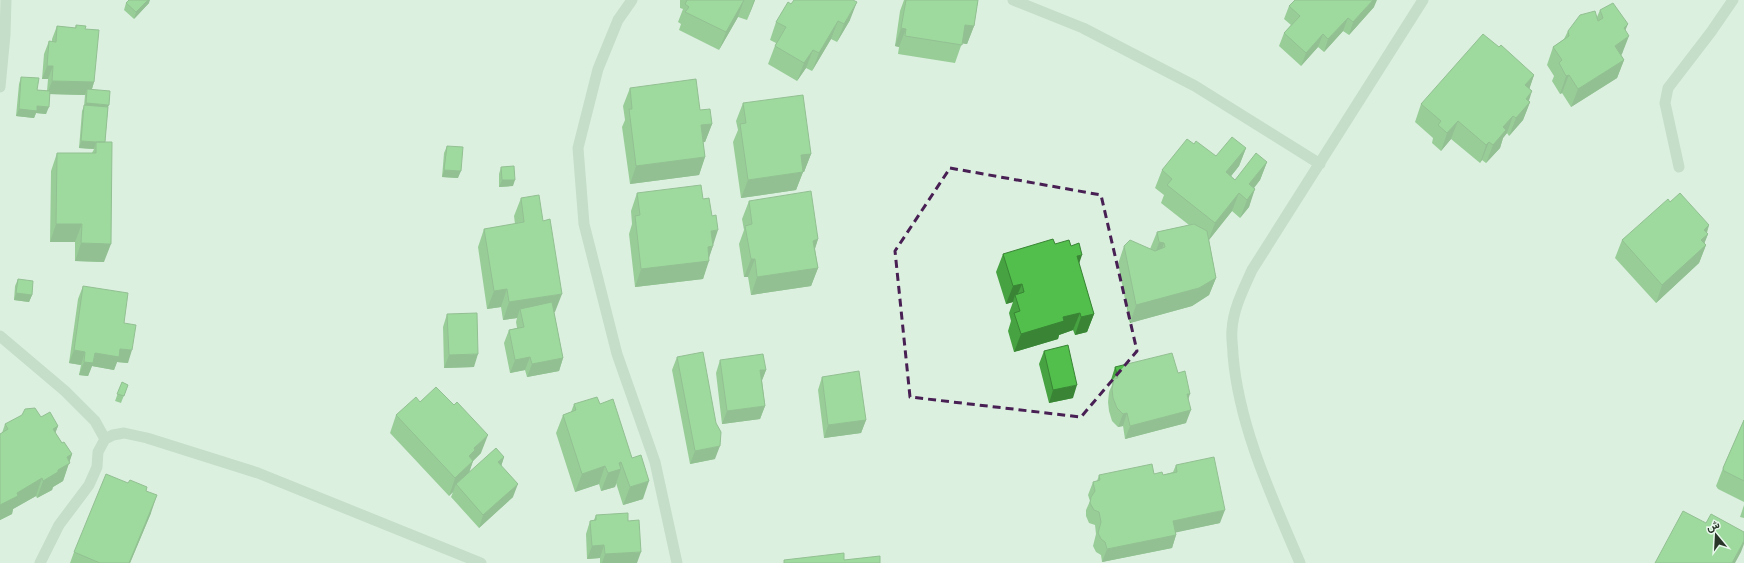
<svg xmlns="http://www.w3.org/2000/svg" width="1744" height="563" viewBox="0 0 1744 563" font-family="'Public Sans',Vazirmatn,sans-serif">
<rect width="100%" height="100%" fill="#dcf0e0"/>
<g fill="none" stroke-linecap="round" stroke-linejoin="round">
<path stroke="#a8c7ad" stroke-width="11" d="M632,0L618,20L598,69L578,148L584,224L617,354L655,462L677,563
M1013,0L1083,28L1195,86L1320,164
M0,87L5,35L6,0
M1679,167L1665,103L1668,88L1711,32L1733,0
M0,336L65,391L95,421L105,439
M40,563L59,525L89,485L97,467L98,452L105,439L113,435L124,433L147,438L258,473L481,563
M1300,563C1272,497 1239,427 1233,355C1233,347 1231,338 1232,330C1233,309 1244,288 1252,270L1423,0"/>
</g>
<path fill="#47a341" d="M680,0H755L747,20L738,17L719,50L679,30L681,24L678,22L683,9L680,8Z
M904,0H978L974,26L967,44L962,43L955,63L898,54L899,47L895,46L900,11Z
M126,3H149L134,19L124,10Z
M791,4L850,20L837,42L831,39L812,71L806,68L797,81L768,64L776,43L770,40L776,22Z
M1289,6L1374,7L1349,35L1343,31L1324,52L1318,47L1301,66L1279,46L1284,33L1291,25L1284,19Z
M1600,10L1625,30L1622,54L1621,55L1624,60L1617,78L1571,107L1562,93L1560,94L1552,81L1554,76L1547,65L1553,47L1564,39L1568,31L1597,17Z
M76,25L85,29L94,82L92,89L108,107L105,142L104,262L75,261V242H50L51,171L57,153H92L94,149L79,148L82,111L84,106L85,95L50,94L46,114L36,113L34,118L16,116L19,84L21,77L37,90L47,91L48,79H42L44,54L49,41L52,42V39L57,26L75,28Z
M1499,47L1534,75L1529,89V101L1530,102L1523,120L1509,136L1507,133L1503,138L1500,148L1486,163L1482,160L1480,163L1451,139L1441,151L1432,143L1433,138L1415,122L1421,104Z
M630,88L700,110L712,124L705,142H703L705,157L699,175L630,184L622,127L625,120L623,106Z
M743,103L811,154L804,172H803L796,190L741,198L733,142L738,130L736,121Z
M1194,144L1216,156L1246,148L1239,166L1231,176L1235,180L1267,162L1260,180L1254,188L1249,207L1240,218L1232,211L1209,240L1216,278L1209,295L1192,306L1130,323L1118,264L1124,246L1150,249L1157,232L1189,225L1161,203L1164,195L1155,188L1162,170Z
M447,146L458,178L442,177L444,153Z
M501,167L513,186L499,187V174Z
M637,193L703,199L713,246L709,257L703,279L635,287L629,234L632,224L631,211Z
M521,198L555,312H554L563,358L559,371L527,377L525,370L510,373L504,343L509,330L517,328L516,322L517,318L503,320L501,307L487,309L478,247L484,229L515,224L514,216Z
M749,201L818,239L815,249L818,268L811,286L751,295L748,277H744L739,244L744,230L742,219Z
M1670,202L1709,225L1707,233L1708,234L1704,243L1706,245L1699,263L1656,303L1615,258L1622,240Z
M1055,244L1071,246L1079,264L1094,314L1087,332L1075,335L1073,330L1059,335L1058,339L1014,352L1008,331L1011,321L1009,313L1013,302L1006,304L996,272L1003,254Z
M18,279L32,295L29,302L14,300L15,286Z
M83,286L124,323L128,363L117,362L114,370L92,366L88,376L79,375L81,365L69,363L78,299Z
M447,314L474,367L444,368L443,327Z
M1044,351L1073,398L1049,403L1039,364Z
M677,357L715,459L690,464L672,370Z
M720,360L766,370L762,380L765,406L760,419L722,424L716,373Z
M1115,367L1178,373L1188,399L1186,423L1125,439L1123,426L1118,427L1112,421L1109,411L1108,402L1109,392L1112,385L1111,380Z
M822,377L866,420L861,433L824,438L818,390Z
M122,382L128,385L121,403L115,401Z
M420,402L481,453L473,461L469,472L504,457L501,466L513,497L479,528L451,497L453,492L449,496L390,433L396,415Z
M574,404H600L643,499L623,505L616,483L615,487L601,491L599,484L575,492L556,433L563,415L571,412Z
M41,417L58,426L55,433L62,443L72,454L63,481L53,487L52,490L37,498L36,496L13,509L12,514L0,520V434L2,433L5,424Z
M1744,420V502L1718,489L1716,486L1723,468Z
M1176,465L1220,523L1176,532V535L1172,548L1102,562L1101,555L1096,552L1093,546L1096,534L1095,525L1089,523L1086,516V510L1090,501L1088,495L1093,482L1097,481L1099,475L1154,474L1163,475L1173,472Z
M146,491L151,513L130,563H70L74,552Z
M1744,505V518L1740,517Z
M596,515L628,521L637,563H600V558L587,559L586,534L590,521L594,520Z"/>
<path fill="#398535" d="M148,0H150L149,3L134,19L136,12Z
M744,0L738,17L719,50L726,32Z
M754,0H755L752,8L747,20Z
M1373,0H1377L1374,7L1349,35L1353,22Z
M857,2L850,20L837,42L844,24Z
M1348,18L1343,31L1324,52L1328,39Z
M838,21L831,39L812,71L819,53Z
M1628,24L1621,41L1629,36L1622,54L1609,64L1615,46L1624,28Z
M965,25L974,26L967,44L958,43Z
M901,28L906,29L899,47L895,46Z
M1323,34L1318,47L1301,66L1306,53Z
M813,50L806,68L797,81L804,63Z
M1624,60L1617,78L1571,107L1578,89Z
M47,66H53L48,79H42Z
M1534,75L1528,93L1525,85Z
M1569,75L1562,93L1560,94L1566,76Z
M52,81L94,82L90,95L87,89L85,95L47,94Z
M1532,91L1528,104L1530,102L1523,120L1509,136L1516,118L1526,99Z
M86,103L109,105L106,112L84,108Z
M37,106L49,107L46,114L36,113L34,118L16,116L19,109Z
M1513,116L1507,133L1503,138L1500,148L1486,163L1493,145L1503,127Z
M1458,121L1451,139L1441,151L1447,133Z
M712,124L705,142L695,143L701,125Z
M81,141L96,142L94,149L79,148Z
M1489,142L1482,160L1480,163L1486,145Z
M1246,148L1239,166L1220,190L1226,172Z
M811,154L804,172L794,173L801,155Z
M705,157L699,175L630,184L636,166Z
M1267,162L1260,180L1246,198L1249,184Z
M444,170L461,171L458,178L442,177Z
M803,172L796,190L741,198L748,180Z
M502,180H515L513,186L499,187Z
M1255,189L1249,207L1240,218L1247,200Z
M1239,193L1232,211L1208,241L1215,223Z
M56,224H82L75,242H50Z
M1709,225L1705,236L1708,234L1703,247L1706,245L1699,263L1656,303L1662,285L1704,230Z
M718,230L708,261H709L703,279L635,287L641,269L711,231Z
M818,239L812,257L813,241Z
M1159,242L1164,243L1158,261L1153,260Z
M81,243L111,244L104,262L75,261Z
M1082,255L1076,273L1077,256Z
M751,259H755L748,277H744Z
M818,268L811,286L751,295L757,277Z
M1216,278L1209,295L1192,306L1130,323L1136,305Z
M1022,284L1016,298L1015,295L1013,302L1006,304L1013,286Z
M507,289L501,307L487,309L494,291Z
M16,293L32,295L29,302L14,300Z
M562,294L555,312L522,317L520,309L517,318L503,320L509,302Z
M1080,313L1073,330L1059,335L1058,339L1014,352L1021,334L1063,317Z
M1094,314L1087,332L1075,335L1081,317Z
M120,349L132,350L128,363L117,362L114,370L92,366L88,376L79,375L84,362L95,353Z
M74,350L85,352L81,365L69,363Z
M478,354L474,367L444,368L449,355Z
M530,357L525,370L510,373L515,360Z
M563,358L559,371L527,377L532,364Z
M760,370H766L761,383Z
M1077,385L1073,398L1049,403L1053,390Z
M1187,394H1190L1186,406Z
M765,406L760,419L722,424L727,411Z
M1191,410L1186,423L1125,439L1130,426Z
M1127,413L1123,426L1118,427L1123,414Z
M866,420L861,433L824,438L828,425Z
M58,426L51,444L53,429Z
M488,435L481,453L471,463L473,461L467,479L456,484L453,492L449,496L455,478L474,448Z
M720,446L715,459L690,464L695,451Z
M72,454L63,481L53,487L52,490L37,498L43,481L58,470L67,457Z
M504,457L500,470L498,462Z
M621,462L619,470L621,469L615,487L601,491L608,473L619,463Z
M605,466L599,484L575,492L582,474Z
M42,478L36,496L13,509L12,514L0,520V505L17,493Z
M649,481L643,499L623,505L630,487Z
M518,484L513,497L479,528L483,515Z
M157,495L151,513L130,563H129Z
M1225,510L1220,523L1169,534L1173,521Z
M1176,535L1172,548L1102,562L1107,549Z
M1744,541V544L1741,552L1735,563H1732Z
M604,545L600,558L587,559L592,546Z
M641,552L637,563H602L605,554Z"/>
<path fill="#52be4c" stroke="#398535" d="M129,0H148L136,12L126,3Z
M687,0H744L726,32L685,12L689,7L685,4Z
M794,0H853L857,2L844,24L838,21L819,53L813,50L804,63L775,46L786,27L776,22L788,2L791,4Z
M906,0H978L974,26L965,25L962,45L905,36L906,29L901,28Z
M1295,0H1373L1353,22L1348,18L1328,39L1323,34L1306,53L1284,33L1300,16L1289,6Z
M1613,3L1628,24L1624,28L1629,36L1615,46L1624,60L1578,89L1569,75L1566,76L1559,63L1562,60L1553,47L1569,36L1568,31L1580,15L1595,11L1598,21L1603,18L1600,10Z
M76,25L86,26L85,29L99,30L94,82L52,81L53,66H47L49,41L56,42L57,26L76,28Z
M1483,34L1499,47L1501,45L1534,75L1525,85L1532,91L1526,99L1530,102L1516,118L1513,116L1503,127L1506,130L1493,145L1489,142L1486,145L1458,121L1447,133L1438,125L1441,121L1421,104Z
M21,77L39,78L37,90L50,91L49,107L37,106V111L19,109Z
M696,79L700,110L710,109L712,124L701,125L705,157L636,166L629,109H632L630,88Z
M87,89L110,91L109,105L86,103Z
M803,95L811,154L801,155L803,172L748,180L740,124L746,123L743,103Z
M84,105L108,107L105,142H96L81,141Z
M1232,137L1246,148L1226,172L1235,180L1256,153L1267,162L1249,184L1255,189L1247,200L1239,193L1215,223L1167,185L1172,179L1162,170L1187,139L1194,144L1196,141L1216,156Z
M96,142H112L111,244L81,243L82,224H56L57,153H96Z
M447,146L463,147L461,171L444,170Z
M514,166L515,180H502L501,167Z
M701,185L703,199L709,198L712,216L716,215L718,230L711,231L713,246L708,247L709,261L641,269L635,216L640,215L637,193Z
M811,191L818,239L813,241L818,268L757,277L755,259H751L745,226L752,224L749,201Z
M1680,193L1709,225L1704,230L1708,234L1701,240L1706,245L1662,285L1622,240L1668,199L1670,202Z
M539,195L543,221L550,219L562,294L509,302L507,289L494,291L484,229L524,222L521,198Z
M1194,224L1207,231L1216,278L1199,288L1136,305L1124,246L1130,240L1155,251L1165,247L1164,243L1159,242L1157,232Z
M1053,239L1055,244L1069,240L1071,246L1079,243L1082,255L1077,256L1094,314L1081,317L1080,313L1063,317L1064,321L1021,334L1014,313L1020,311L1015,295L1024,292L1022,284L1013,286L1003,254Z
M18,279L33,281L32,295L16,293Z
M83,286L128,293L124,323L136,325L132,350L120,349L119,357L95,353L93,363L84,362L85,352L74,350Z
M552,302L563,358L532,364L530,357L515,360L509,330L524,327L520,309Z
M477,313L478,354L449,355L447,314Z
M1068,345L1077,385L1053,390L1044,351Z
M703,352L716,423L721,432L720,446L695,451L677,357Z
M1172,353L1178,373L1185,371L1190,394H1187L1191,410L1130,426L1127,413L1123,414L1117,408L1113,398L1112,389L1114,379L1118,378L1115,367Z
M763,354L766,370H760L765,406L727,411L720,360Z
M859,371L866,420L828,425L822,377Z
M122,382L128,385L124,396L117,394Z
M436,387L454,405L457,402L488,435L474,448L475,450L469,456L473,461L455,478L396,415L416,397L420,402Z
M597,397L600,404L613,399L632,458L641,455L649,481L630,487L621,462L619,463L621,469L608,473L605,466L582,474L563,415L576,410L574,404Z
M35,408L41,417L50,412L58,426L53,429L62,443L64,442L72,454L67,457L70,463L58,470V472L43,481L42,478L17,493L18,496L0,505V434L8,429L5,424L22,415L25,409Z
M1744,420V481L1724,471L1723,468Z
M496,448L504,457L498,462L518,484L483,515L456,484Z
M1214,457L1225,510L1173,521L1176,535L1107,549L1105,542L1101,539L1098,533L1101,522L1099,512L1094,510L1090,503L1091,497L1095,491L1093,482L1100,480L1099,475L1152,464L1154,474L1162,472L1163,475L1177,472L1176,465Z
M106,474L128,483L130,480L147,487L146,491L157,495L129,563H100L74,552Z
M1683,511L1706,523L1711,514L1744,532V541L1732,563H1655Z
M628,513V521L639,520L641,552L605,554L604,545L592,546L590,521L596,520V515Z
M844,553V560L880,556V563H784V560Z"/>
<path d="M0 0H1744V563H0ZM950,168L1101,195L1137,351L1081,417L910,397L895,251Z" fill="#dcf0e0" fill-opacity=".55" fill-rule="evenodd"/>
<path fill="none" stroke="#482053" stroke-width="3" stroke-dasharray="8 5" stroke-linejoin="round" d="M950,168L1101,195L1137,351L1081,417L910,397L895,251Z"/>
<g transform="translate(1716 535) rotate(342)" stroke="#e8f8ec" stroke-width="3" paint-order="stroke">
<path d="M0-3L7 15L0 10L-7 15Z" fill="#283528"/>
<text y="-6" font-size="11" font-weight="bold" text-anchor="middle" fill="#283528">ش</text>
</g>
</svg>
